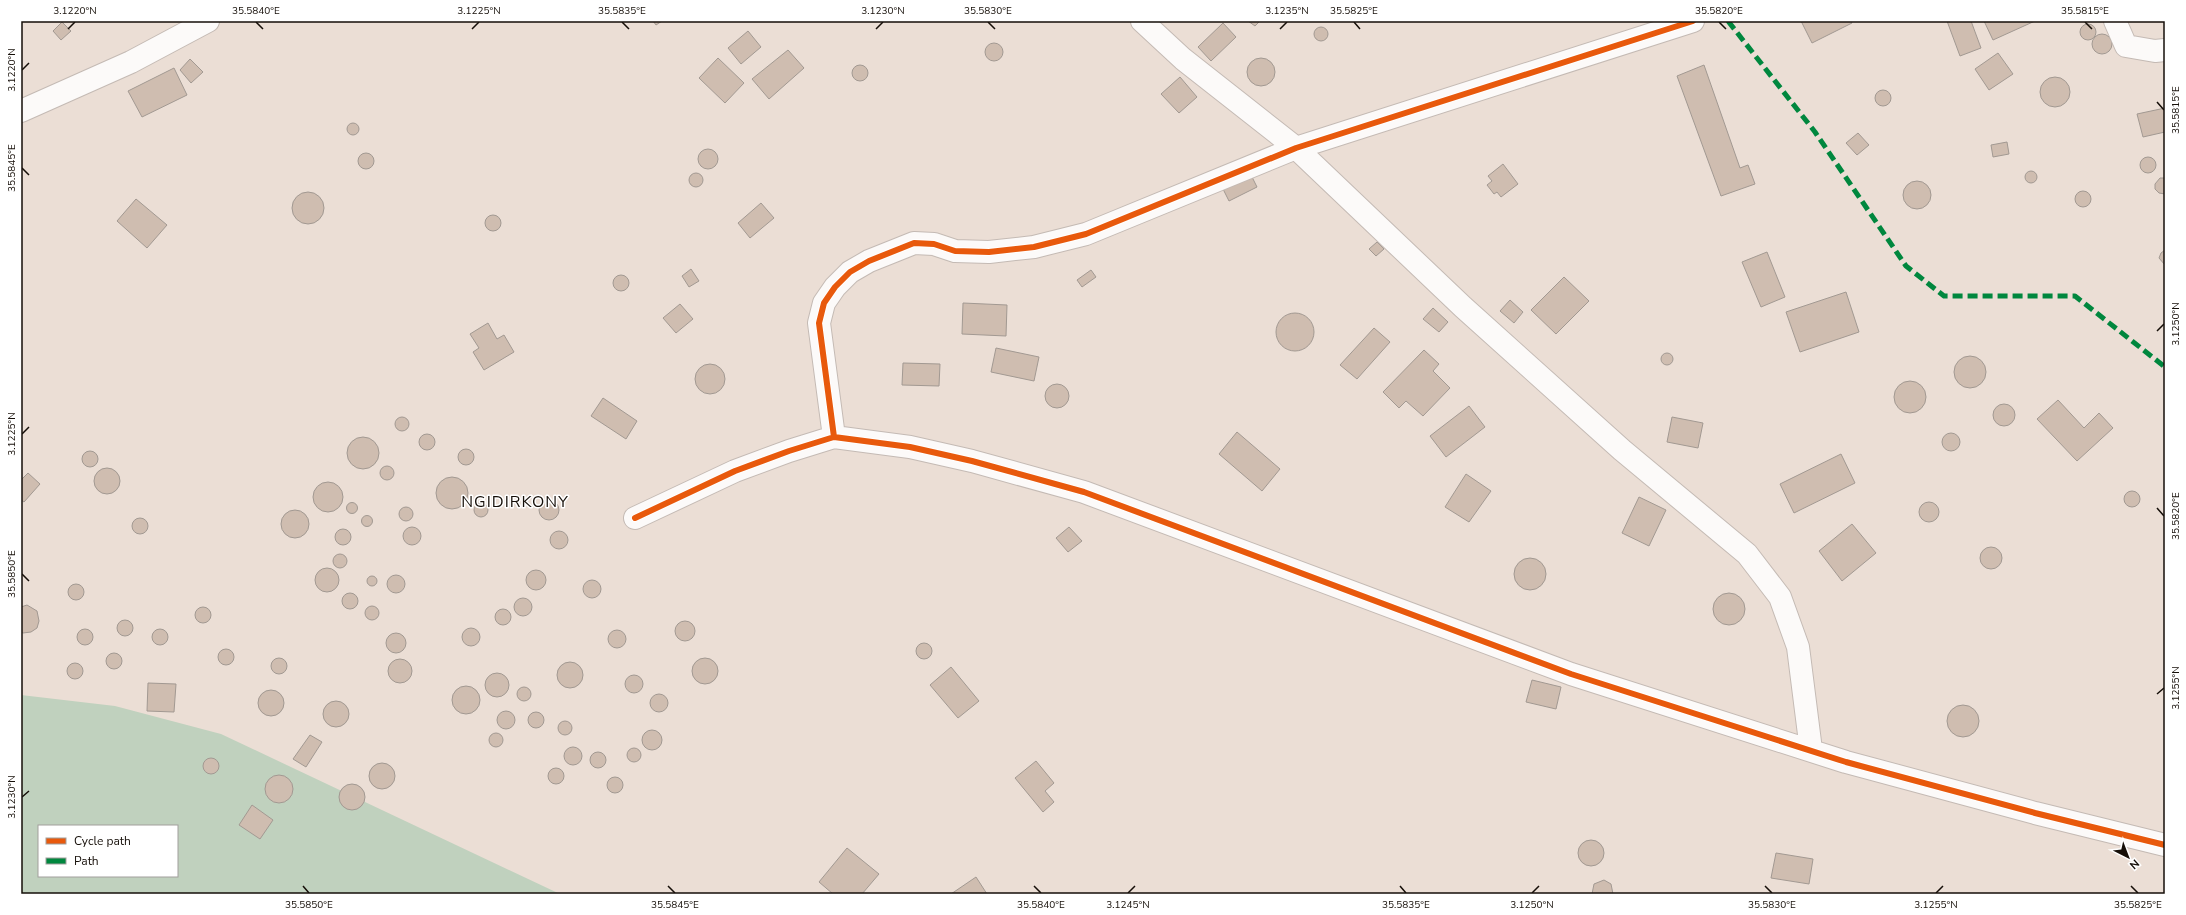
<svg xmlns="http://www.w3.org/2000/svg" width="2186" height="915" viewBox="0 0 2186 915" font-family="'Nunito Sans',sans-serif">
<rect width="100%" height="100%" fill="#ebded5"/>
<path fill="#c0d1be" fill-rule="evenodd" d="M21,695L115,706L221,734L560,894H21ZM39,826H177V876H39Z"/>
<path fill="#cfbdb0" stroke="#a29992" d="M653,21H662L656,25Z
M1248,21H1260L1255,26Z
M1801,21H1851L1852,23L1812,43Z
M1947,21H1971L1981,48L1960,56Z
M1984,21H2035L1993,40Z
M62,22L71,31L61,40L53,31Z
M1223,23L1236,37L1211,61L1198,47Z
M2080 32a8 8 0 1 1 16 0a8 8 0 1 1-16 0Z
M1314 34a7 7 0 1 1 14 0a7 7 0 1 1-14 0Z
M748,31L761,47L741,64L728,48Z
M2092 44a10 10 0 1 1 20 0a10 10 0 1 1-20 0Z
M985 52a9 9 0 1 1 18 0a9 9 0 1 1-18 0Z
M788,50L804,68L769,99L752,79Z
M1998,53L2013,74L1989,90L1975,69Z
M1247 72a14 14 0 1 1 28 0a14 14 0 1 1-28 0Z
M718,58L744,83L725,103L699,78Z
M190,59L203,72L191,83L180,70Z
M852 73a8 8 0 1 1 16 0a8 8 0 1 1-16 0Z
M1704,65L1740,168L1748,165L1755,184L1721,196L1677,76Z
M174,68L187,95L142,117L128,91Z
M2040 92a15 15 0 1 1 30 0a15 15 0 1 1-30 0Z
M1180,77L1197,97L1179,113L1161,94Z
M1875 98a8 8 0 1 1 16 0a8 8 0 1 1-16 0Z
M2165,108V132L2143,137L2137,114Z
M347 129a6 6 0 1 1 12 0a6 6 0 1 1-12 0Z
M1858,133L1869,145L1857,155L1846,143Z
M2007,142L2009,154L1993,157L1991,145Z
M698 159a10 10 0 1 1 20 0a10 10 0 1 1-20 0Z
M358 161a8 8 0 1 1 16 0a8 8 0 1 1-16 0Z
M2140 165a8 8 0 1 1 16 0a8 8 0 1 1-16 0Z
M1503,164L1518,184L1501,197L1497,192L1494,194L1487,185L1492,181L1488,176Z
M2025 177a6 6 0 1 1 12 0a6 6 0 1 1-12 0Z
M1250,173L1257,187L1229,201L1222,187Z
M689 180a7 7 0 1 1 14 0a7 7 0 1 1-14 0Z
M2160,178H2165V194L2159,193L2155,189V184Z
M1903 195a14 14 0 1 1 28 0a14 14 0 1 1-28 0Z
M2075 199a8 8 0 1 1 16 0a8 8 0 1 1-16 0Z
M292 208a16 16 0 1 1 32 0a16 16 0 1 1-32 0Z
M136,199L167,225L147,248L117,221Z
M761,203L774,218L750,238L738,223Z
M485 223a8 8 0 1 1 16 0a8 8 0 1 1-16 0Z
M1377,242L1384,249L1376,256L1369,249Z
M2165,250V265L2159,258L2161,253Z
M1767,252L1785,297L1761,307L1742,262Z
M691,269L699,281L689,287L682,276Z
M1091,270L1096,277L1082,287L1077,280Z
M613 283a8 8 0 1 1 16 0a8 8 0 1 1-16 0Z
M1564,277L1589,301L1556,334L1531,310Z
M1846,292L1859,332L1800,352L1786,312Z
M1510,300L1523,312L1514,323L1500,311Z
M963,303L1007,305L1006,336L962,334Z
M680,304L693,319L676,333L663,318Z
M1433,308L1448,322L1439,332L1423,319Z
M1276 332a19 19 0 1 1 38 0a19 19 0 1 1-38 0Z
M488,323L497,339L504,335L514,352L484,370L473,352L479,348L470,334Z
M1374,328L1390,342L1357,379L1340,365Z
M996,348L1039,357L1034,381L991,372Z
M1424,350L1439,364L1433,371L1450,388L1423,416L1406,401L1399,408L1383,392Z
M1661 359a6 6 0 1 1 12 0a6 6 0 1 1-12 0Z
M1954 372a16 16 0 1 1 32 0a16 16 0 1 1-32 0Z
M903,363L940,364L939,386L902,385Z
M695 379a15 15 0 1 1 30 0a15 15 0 1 1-30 0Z
M1894 397a16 16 0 1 1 32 0a16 16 0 1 1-32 0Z
M1045 396a12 12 0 1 1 24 0a12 12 0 1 1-24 0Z
M603,398L637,421L626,439L591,416Z
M2058,400L2084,428L2099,413L2113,428L2077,461L2037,419Z
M1993 415a11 11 0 1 1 22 0a11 11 0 1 1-22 0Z
M1469,406L1485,427L1446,457L1430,436Z
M395 424a7 7 0 1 1 14 0a7 7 0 1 1-14 0Z
M1672,417L1703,423L1698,448L1667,442Z
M1237,432L1280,469L1262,491L1219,454Z
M1942 442a9 9 0 1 1 18 0a9 9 0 1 1-18 0Z
M419 442a8 8 0 1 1 16 0a8 8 0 1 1-16 0Z
M347 453a16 16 0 1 1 32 0a16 16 0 1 1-32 0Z
M458 457a8 8 0 1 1 16 0a8 8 0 1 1-16 0Z
M82 459a8 8 0 1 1 16 0a8 8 0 1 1-16 0Z
M1841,454L1855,483L1794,513L1780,484Z
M380 473a7 7 0 1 1 14 0a7 7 0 1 1-14 0Z
M94 481a13 13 0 1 1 26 0a13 13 0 1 1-26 0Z
M28,473L40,484L24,502L21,500V480Z
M1466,474L1491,491L1469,522L1445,507Z
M436 493a16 16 0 1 1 32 0a16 16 0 1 1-32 0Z
M313 497a15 15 0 1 1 30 0a15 15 0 1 1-30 0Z
M2124 499a8 8 0 1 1 16 0a8 8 0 1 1-16 0Z
M1639,497L1666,510L1649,546L1622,533Z
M539 510a10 10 0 1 1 20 0a10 10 0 1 1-20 0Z
M1919 512a10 10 0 1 1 20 0a10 10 0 1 1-20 0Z
M346.5 508a5.5 5.5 0 1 1 11 0a5.5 5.5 0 1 1-11 0Z
M474 510a7 7 0 1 1 14 0a7 7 0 1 1-14 0Z
M399 514a7 7 0 1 1 14 0a7 7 0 1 1-14 0Z
M281 524a14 14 0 1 1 28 0a14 14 0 1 1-28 0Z
M361.5 521a5.5 5.5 0 1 1 11 0a5.5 5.5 0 1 1-11 0Z
M132 526a8 8 0 1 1 16 0a8 8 0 1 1-16 0Z
M1852,524L1876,553L1842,581L1819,551Z
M403 536a9 9 0 1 1 18 0a9 9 0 1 1-18 0Z
M1069,527L1082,541L1068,552L1056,538Z
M335 537a8 8 0 1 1 16 0a8 8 0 1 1-16 0Z
M550 540a9 9 0 1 1 18 0a9 9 0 1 1-18 0Z
M1980 558a11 11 0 1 1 22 0a11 11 0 1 1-22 0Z
M333 561a7 7 0 1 1 14 0a7 7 0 1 1-14 0Z
M1514 574a16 16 0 1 1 32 0a16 16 0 1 1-32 0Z
M315 580a12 12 0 1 1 24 0a12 12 0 1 1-24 0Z
M526 580a10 10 0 1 1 20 0a10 10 0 1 1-20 0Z
M387 584a9 9 0 1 1 18 0a9 9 0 1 1-18 0Z
M367 581a5 5 0 1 1 10 0a5 5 0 1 1-10 0Z
M583 589a9 9 0 1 1 18 0a9 9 0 1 1-18 0Z
M68 592a8 8 0 1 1 16 0a8 8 0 1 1-16 0Z
M342 601a8 8 0 1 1 16 0a8 8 0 1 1-16 0Z
M1713 609a16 16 0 1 1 32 0a16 16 0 1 1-32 0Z
M514 607a9 9 0 1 1 18 0a9 9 0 1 1-18 0Z
M27,605L37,611L39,621L37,628L31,632L23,633L21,632V607Z
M365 613a7 7 0 1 1 14 0a7 7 0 1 1-14 0Z
M195 615a8 8 0 1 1 16 0a8 8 0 1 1-16 0Z
M495 617a8 8 0 1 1 16 0a8 8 0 1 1-16 0Z
M117 628a8 8 0 1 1 16 0a8 8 0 1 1-16 0Z
M675 631a10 10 0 1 1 20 0a10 10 0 1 1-20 0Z
M462 637a9 9 0 1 1 18 0a9 9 0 1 1-18 0Z
M77 637a8 8 0 1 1 16 0a8 8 0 1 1-16 0Z
M152 637a8 8 0 1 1 16 0a8 8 0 1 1-16 0Z
M608 639a9 9 0 1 1 18 0a9 9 0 1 1-18 0Z
M386 643a10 10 0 1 1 20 0a10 10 0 1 1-20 0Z
M916 651a8 8 0 1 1 16 0a8 8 0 1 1-16 0Z
M218 657a8 8 0 1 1 16 0a8 8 0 1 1-16 0Z
M106 661a8 8 0 1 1 16 0a8 8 0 1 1-16 0Z
M271 666a8 8 0 1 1 16 0a8 8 0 1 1-16 0Z
M692 671a13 13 0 1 1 26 0a13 13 0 1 1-26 0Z
M388 671a12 12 0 1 1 24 0a12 12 0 1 1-24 0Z
M557 675a13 13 0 1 1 26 0a13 13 0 1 1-26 0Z
M67 671a8 8 0 1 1 16 0a8 8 0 1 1-16 0Z
M951,667L979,701L958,718L930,685Z
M485 685a12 12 0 1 1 24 0a12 12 0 1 1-24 0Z
M625 684a9 9 0 1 1 18 0a9 9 0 1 1-18 0Z
M1532,680L1561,687L1556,709L1526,702Z
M148,683L176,684L174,712L147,711Z
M452 700a14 14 0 1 1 28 0a14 14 0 1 1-28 0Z
M517 694a7 7 0 1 1 14 0a7 7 0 1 1-14 0Z
M258 703a13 13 0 1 1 26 0a13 13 0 1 1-26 0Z
M650 703a9 9 0 1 1 18 0a9 9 0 1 1-18 0Z
M323 714a13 13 0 1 1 26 0a13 13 0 1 1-26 0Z
M1947 721a16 16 0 1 1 32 0a16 16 0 1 1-32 0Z
M497 720a9 9 0 1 1 18 0a9 9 0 1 1-18 0Z
M528 720a8 8 0 1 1 16 0a8 8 0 1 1-16 0Z
M558 728a7 7 0 1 1 14 0a7 7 0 1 1-14 0Z
M642 740a10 10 0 1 1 20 0a10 10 0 1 1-20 0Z
M489 740a7 7 0 1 1 14 0a7 7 0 1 1-14 0Z
M310,735L322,742L306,767L293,759Z
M564 756a9 9 0 1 1 18 0a9 9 0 1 1-18 0Z
M627 755a7 7 0 1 1 14 0a7 7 0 1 1-14 0Z
M590 760a8 8 0 1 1 16 0a8 8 0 1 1-16 0Z
M203 766a8 8 0 1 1 16 0a8 8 0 1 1-16 0Z
M1036,761L1054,783L1045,791L1054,802L1043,812L1015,778Z
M369 776a13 13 0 1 1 26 0a13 13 0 1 1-26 0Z
M548 776a8 8 0 1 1 16 0a8 8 0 1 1-16 0Z
M265 789a14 14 0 1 1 28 0a14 14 0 1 1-28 0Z
M607 785a8 8 0 1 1 16 0a8 8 0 1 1-16 0Z
M339 797a13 13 0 1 1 26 0a13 13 0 1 1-26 0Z
M252,805L273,820L260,839L239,825Z
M1578 853a13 13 0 1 1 26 0a13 13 0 1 1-26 0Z
M847,848L879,874L862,894H833L819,882Z
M1776,853L1813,859L1809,884L1771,878Z
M976,877L987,894H951Z
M1604,880L1611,884L1613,894H1592L1594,884Z"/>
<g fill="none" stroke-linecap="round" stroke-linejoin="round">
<defs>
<path id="street" d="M1142,21L1183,59L1296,148L1463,307L1622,450L1747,554L1780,597L1798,647L1811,750
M2115,21L2126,46L2155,51L2165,50
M21,111L131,62L208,21
M834,437L819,323L824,303L835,287L850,272L869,261L914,243L934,244L955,251L989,252L1034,247L1086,234L1296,148L1693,21
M635,518L735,471L789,451L834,437L910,447L972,461L1084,492L1571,674L1846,762L2035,813L2165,845"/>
</defs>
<use href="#street" stroke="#c4bab4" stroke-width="24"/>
<use href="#street" stroke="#fcfaf9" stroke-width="22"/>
<path stroke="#00873e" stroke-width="5" stroke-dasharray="10 5" stroke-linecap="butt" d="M1728,21L1815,132L1906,266L1944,296H2075L2165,367"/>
<defs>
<path id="cycleway" d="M834,437L819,323L824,303L835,287L850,272L869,261L914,243L934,244L955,251L989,252L1034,247L1086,234L1296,148L1693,21
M635,518L735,471L789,451L834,437L910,447L972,461L1084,492L1571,674L1846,762L2035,813L2165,845"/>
</defs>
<use href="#cycleway" stroke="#fff" stroke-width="8"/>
<use href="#cycleway" stroke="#e8590c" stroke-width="6"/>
</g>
<path fill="none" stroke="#150e08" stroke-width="1.5" d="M256,22L263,29M622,22L629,29M988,22L995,29M1354,22L1360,29M1719,22L1726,29M2085,22L2092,29M68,29L75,22M472,29L479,22M876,29L883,22M1280,29L1287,22M22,70L29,63M2157,102L2164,110M22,168L29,175M2157,331L2164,324M22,434L29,427M2157,508L2164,516M22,574L29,581M2157,694L2164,688M22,797L29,791M303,886L309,893M668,886L675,893M1034,886L1041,893M1400,886L1406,893M1765,886L1772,893M2131,886L2138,893M1128,893L1135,886M1532,893L1539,886M1936,893L1943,886"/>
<g text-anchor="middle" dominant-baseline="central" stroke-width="3" stroke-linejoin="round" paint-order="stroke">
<g font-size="16" letter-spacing="1" fill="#150e08" stroke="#fff">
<text x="515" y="502">NGIDIRKONY</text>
</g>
</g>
<rect width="2186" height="915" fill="none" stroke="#ffffff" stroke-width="44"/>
<rect x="38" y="825" width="140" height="52" fill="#ffffff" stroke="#a19f9c"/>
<rect x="46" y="838" width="20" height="6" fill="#e8590c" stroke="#a19f9c"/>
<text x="74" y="845" font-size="12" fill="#150e08">Cycle path</text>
<rect x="46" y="858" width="20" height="6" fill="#00873e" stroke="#a19f9c"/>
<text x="74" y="865" font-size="12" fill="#150e08">Path</text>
<g transform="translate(2128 857) rotate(138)" stroke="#ffffff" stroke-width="3" paint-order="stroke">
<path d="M0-3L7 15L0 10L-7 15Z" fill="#150e08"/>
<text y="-6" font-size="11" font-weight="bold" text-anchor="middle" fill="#150e08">N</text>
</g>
<rect x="22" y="22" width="2142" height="871" fill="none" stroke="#150e08" stroke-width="1.5"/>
<g font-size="10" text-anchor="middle" fill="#150e08">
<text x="75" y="14">3.1220°N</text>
<text x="256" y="14">35.5840°E</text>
<text x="479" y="14">3.1225°N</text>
<text x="622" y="14">35.5835°E</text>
<text x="883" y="14">3.1230°N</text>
<text x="988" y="14">35.5830°E</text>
<text x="1287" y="14">3.1235°N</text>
<text x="1354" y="14">35.5825°E</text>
<text x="1719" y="14">35.5820°E</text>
<text x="2085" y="14">35.5815°E</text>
<text transform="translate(11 70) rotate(-90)" y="4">3.1220°N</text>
<text transform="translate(2175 110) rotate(-90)" y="4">35.5815°E</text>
<text transform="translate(11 168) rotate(-90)" y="4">35.5845°E</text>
<text transform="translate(2175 324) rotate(-90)" y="4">3.1250°N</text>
<text transform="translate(11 434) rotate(-90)" y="4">3.1225°N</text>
<text transform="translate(2175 516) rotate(-90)" y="4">35.5820°E</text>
<text transform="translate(11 574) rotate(-90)" y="4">35.5850°E</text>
<text transform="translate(2175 688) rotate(-90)" y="4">3.1255°N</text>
<text transform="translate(11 797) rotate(-90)" y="4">3.1230°N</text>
<text x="309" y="908">35.5850°E</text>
<text x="675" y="908">35.5845°E</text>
<text x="1041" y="908">35.5840°E</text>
<text x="1128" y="908">3.1245°N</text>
<text x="1406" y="908">35.5835°E</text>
<text x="1532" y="908">3.1250°N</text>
<text x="1772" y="908">35.5830°E</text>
<text x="1936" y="908">3.1255°N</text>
<text x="2138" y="908">35.5825°E</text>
</g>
</svg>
